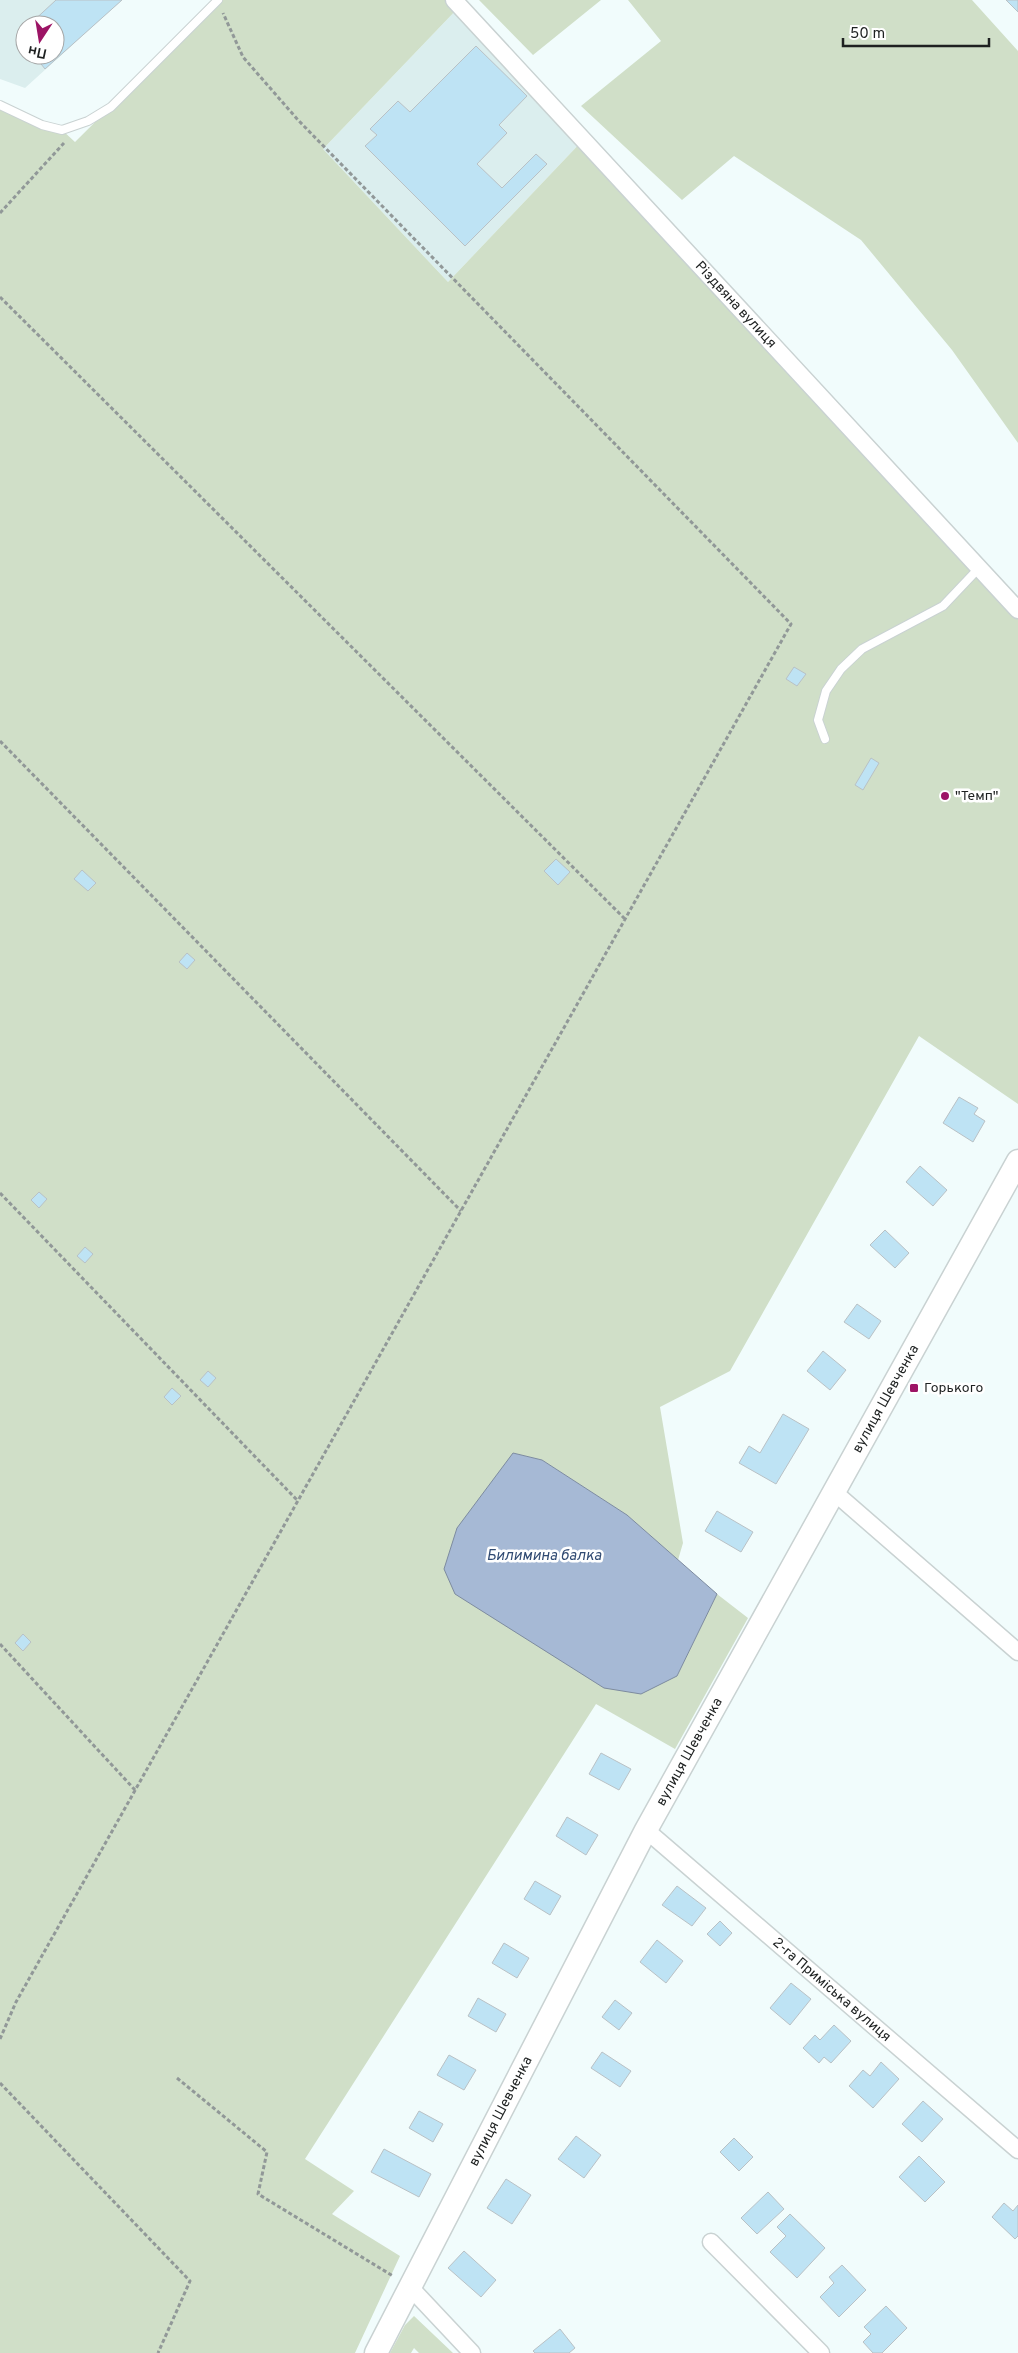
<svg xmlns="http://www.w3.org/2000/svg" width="1018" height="2353" viewBox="0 0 1018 2353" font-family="Overpass,sans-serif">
<rect width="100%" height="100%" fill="#f1fcfc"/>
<path fill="#dbeeee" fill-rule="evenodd" d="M0,0H122L25,88L0,79ZM25,25H55V55H25Z
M460,6L584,139L448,282L323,149Z"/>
<path fill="#d0dfc8" d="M218,0H454L460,6L323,149L448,282L584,139L1018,610V1104L919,1036L730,1371L660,1407L683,1543L678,1560L627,1515L542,1460L513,1453L677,1676L717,1594L748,1618L675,1749L596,1704L305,2159L354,2191L332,2214L400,2256L355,2353H0V105L62,130L75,142Z
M479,0H601L533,55Z
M628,0H972L1018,51V443L952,350L861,240L734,156L682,200L581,106L661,41Z
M414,2316L453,2353H419L414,2348L411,2353H390L405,2325Z"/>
<path fill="#a6b9d5" stroke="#7d8b9f" d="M513,1453L542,1460L627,1515L717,1594L677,1676L641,1694L604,1688L455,1594L444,1569L457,1528Z"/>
<path fill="#bee3f4" stroke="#b9c1c5" d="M56,0H122L45,69L34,55H55V25H29Z
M1006,0H1018V12Z
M25,28V44L17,35Z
M476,46L527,96L499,125L507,133L477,164L502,188L536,154L547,164L465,246L365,146L377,135L370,129L398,101L410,112Z
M794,667L806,674L797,686L786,679Z
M871,758L879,763L863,790L855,785Z
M556,859L570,872L558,885L544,871Z
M82,870L96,883L88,891L74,879Z
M187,953L195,960L187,969L179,962Z
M959,1097L978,1108L974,1114L985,1121L973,1142L943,1123Z
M920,1166L947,1190L933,1206L906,1182Z
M39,1192L47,1199L39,1208L31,1200Z
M885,1230L909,1253L895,1268L870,1245Z
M85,1247L93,1254L85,1263L77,1256Z
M857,1304L881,1321L869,1339L844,1322Z
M823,1351L846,1370L830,1390L807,1371Z
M208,1371L216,1378L208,1387L200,1380Z
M172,1388L181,1396L172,1405L164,1397Z
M783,1414L809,1429L776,1484L739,1463L749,1446L760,1453Z
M717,1511L753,1532L741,1552L705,1531Z
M23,1634L31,1642L23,1651L15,1643Z
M601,1753L631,1769L619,1790L589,1774Z
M567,1817L598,1835L586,1855L556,1836Z
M535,1881L561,1896L550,1915L524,1899Z
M677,1886L706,1908L692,1926L662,1905Z
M720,1921L732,1933L720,1946L707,1934Z
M657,1940L683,1961L666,1983L640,1962Z
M504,1943L529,1958L517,1978L492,1963Z
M791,1983L811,1999L790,2025L770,2008Z
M478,1998L506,2014L496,2032L468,2016Z
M615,2000L632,2013L619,2030L602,2017Z
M834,2025L851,2041L831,2063L824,2057L819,2063L803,2048L815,2035L820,2040Z
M602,2052L631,2071L620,2087L591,2068Z
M449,2055L476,2070L464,2090L437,2075Z
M881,2062L899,2079L873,2108L849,2086L863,2070L870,2076Z
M923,2101L943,2119L922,2142L902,2124Z
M419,2111L443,2124L433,2142L409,2128Z
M576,2136L601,2155L584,2178L558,2159Z
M734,2138L753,2157L739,2171L720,2152Z
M384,2149L431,2174L419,2197L371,2172Z
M919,2156L945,2182L925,2202L899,2177Z
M506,2179L531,2195L512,2224L487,2208Z
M768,2192L784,2209L757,2234L741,2218Z
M1004,2203L1013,2211L1018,2205V2236L1015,2239L992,2217Z
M790,2214L825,2248L797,2278L770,2252L786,2236L777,2227Z
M464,2251L496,2280L481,2297L448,2268Z
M842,2265L866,2290L839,2317L820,2297L834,2283L829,2277Z
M886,2306L907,2328L882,2353H873L863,2342L871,2334L864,2327Z
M560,2329L575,2348L569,2353H535L533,2351Z"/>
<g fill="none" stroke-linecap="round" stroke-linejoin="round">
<defs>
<path id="lane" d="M0,105L42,125L62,130L88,121L111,107L218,0
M825,739L818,720L826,691L841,669L862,649L943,606L979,568"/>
<g id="street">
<path id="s1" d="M454,0L1018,610"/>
<path d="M834,1492L1018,1652"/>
<path id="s2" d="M646,1830L1018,2150"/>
<path d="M711,2242L821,2353"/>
<path d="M409,2286L472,2353"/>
</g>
<g id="secondary">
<path id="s3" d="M376,2353L646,1830L1018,1161"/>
</g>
</defs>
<use href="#lane" stroke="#c9d2d2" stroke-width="10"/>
<use href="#street" stroke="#c9d2d2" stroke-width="19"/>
<use href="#secondary" stroke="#c9d2d2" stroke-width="25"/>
<path stroke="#919898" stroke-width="3" stroke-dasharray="4 2.5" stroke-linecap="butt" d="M0,213L64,143
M0,297L625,919
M0,741L461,1211
M0,1193L298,1501
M0,1644L135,1790
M0,2039L16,2002L791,624L298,120L243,57L223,13
M177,2078L267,2152L258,2194L393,2276
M0,2083L190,2281L158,2353"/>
<use href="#lane" stroke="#fff" stroke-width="8"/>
<use href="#street" stroke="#fff" stroke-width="16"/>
<use href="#secondary" stroke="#fff" stroke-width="22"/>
</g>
<g fill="#9c1465" stroke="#fff" stroke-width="2">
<circle cx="945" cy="796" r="5"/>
<rect x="909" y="1383" width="10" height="10" rx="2.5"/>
</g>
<g text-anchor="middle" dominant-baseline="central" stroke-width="5" stroke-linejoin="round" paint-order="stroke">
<g font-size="14" fill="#1e2121" stroke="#fff">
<text stroke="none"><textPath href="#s1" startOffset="415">Різдвяна вулиця</textPath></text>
<text stroke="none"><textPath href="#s3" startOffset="1082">вулиця Шевченка</textPath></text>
<text stroke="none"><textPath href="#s3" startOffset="678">вулиця Шевченка</textPath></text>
<text stroke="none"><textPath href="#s2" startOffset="245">2-га Приміська вулиця</textPath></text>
<text stroke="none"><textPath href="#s3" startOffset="272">вулиця Шевченка</textPath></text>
</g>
<g font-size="14" fill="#1e2121" stroke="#fff" text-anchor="start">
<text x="955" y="796">"Темп"</text>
<text x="924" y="1388">Горького</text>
</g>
<g font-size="15" font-style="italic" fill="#304a72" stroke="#fff">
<text x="544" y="1556">Билимина балка</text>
</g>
</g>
<g transform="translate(40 40) rotate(192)"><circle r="24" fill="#ffffff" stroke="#a5a6a6"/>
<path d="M0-4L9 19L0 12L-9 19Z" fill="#9c1465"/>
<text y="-8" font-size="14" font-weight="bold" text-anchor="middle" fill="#1e2121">Пн</text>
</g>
<path d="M843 38v8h146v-8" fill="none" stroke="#1e2121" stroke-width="2.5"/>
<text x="850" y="38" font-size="15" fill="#1e2121" stroke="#ffffff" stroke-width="4" paint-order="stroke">50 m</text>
</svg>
